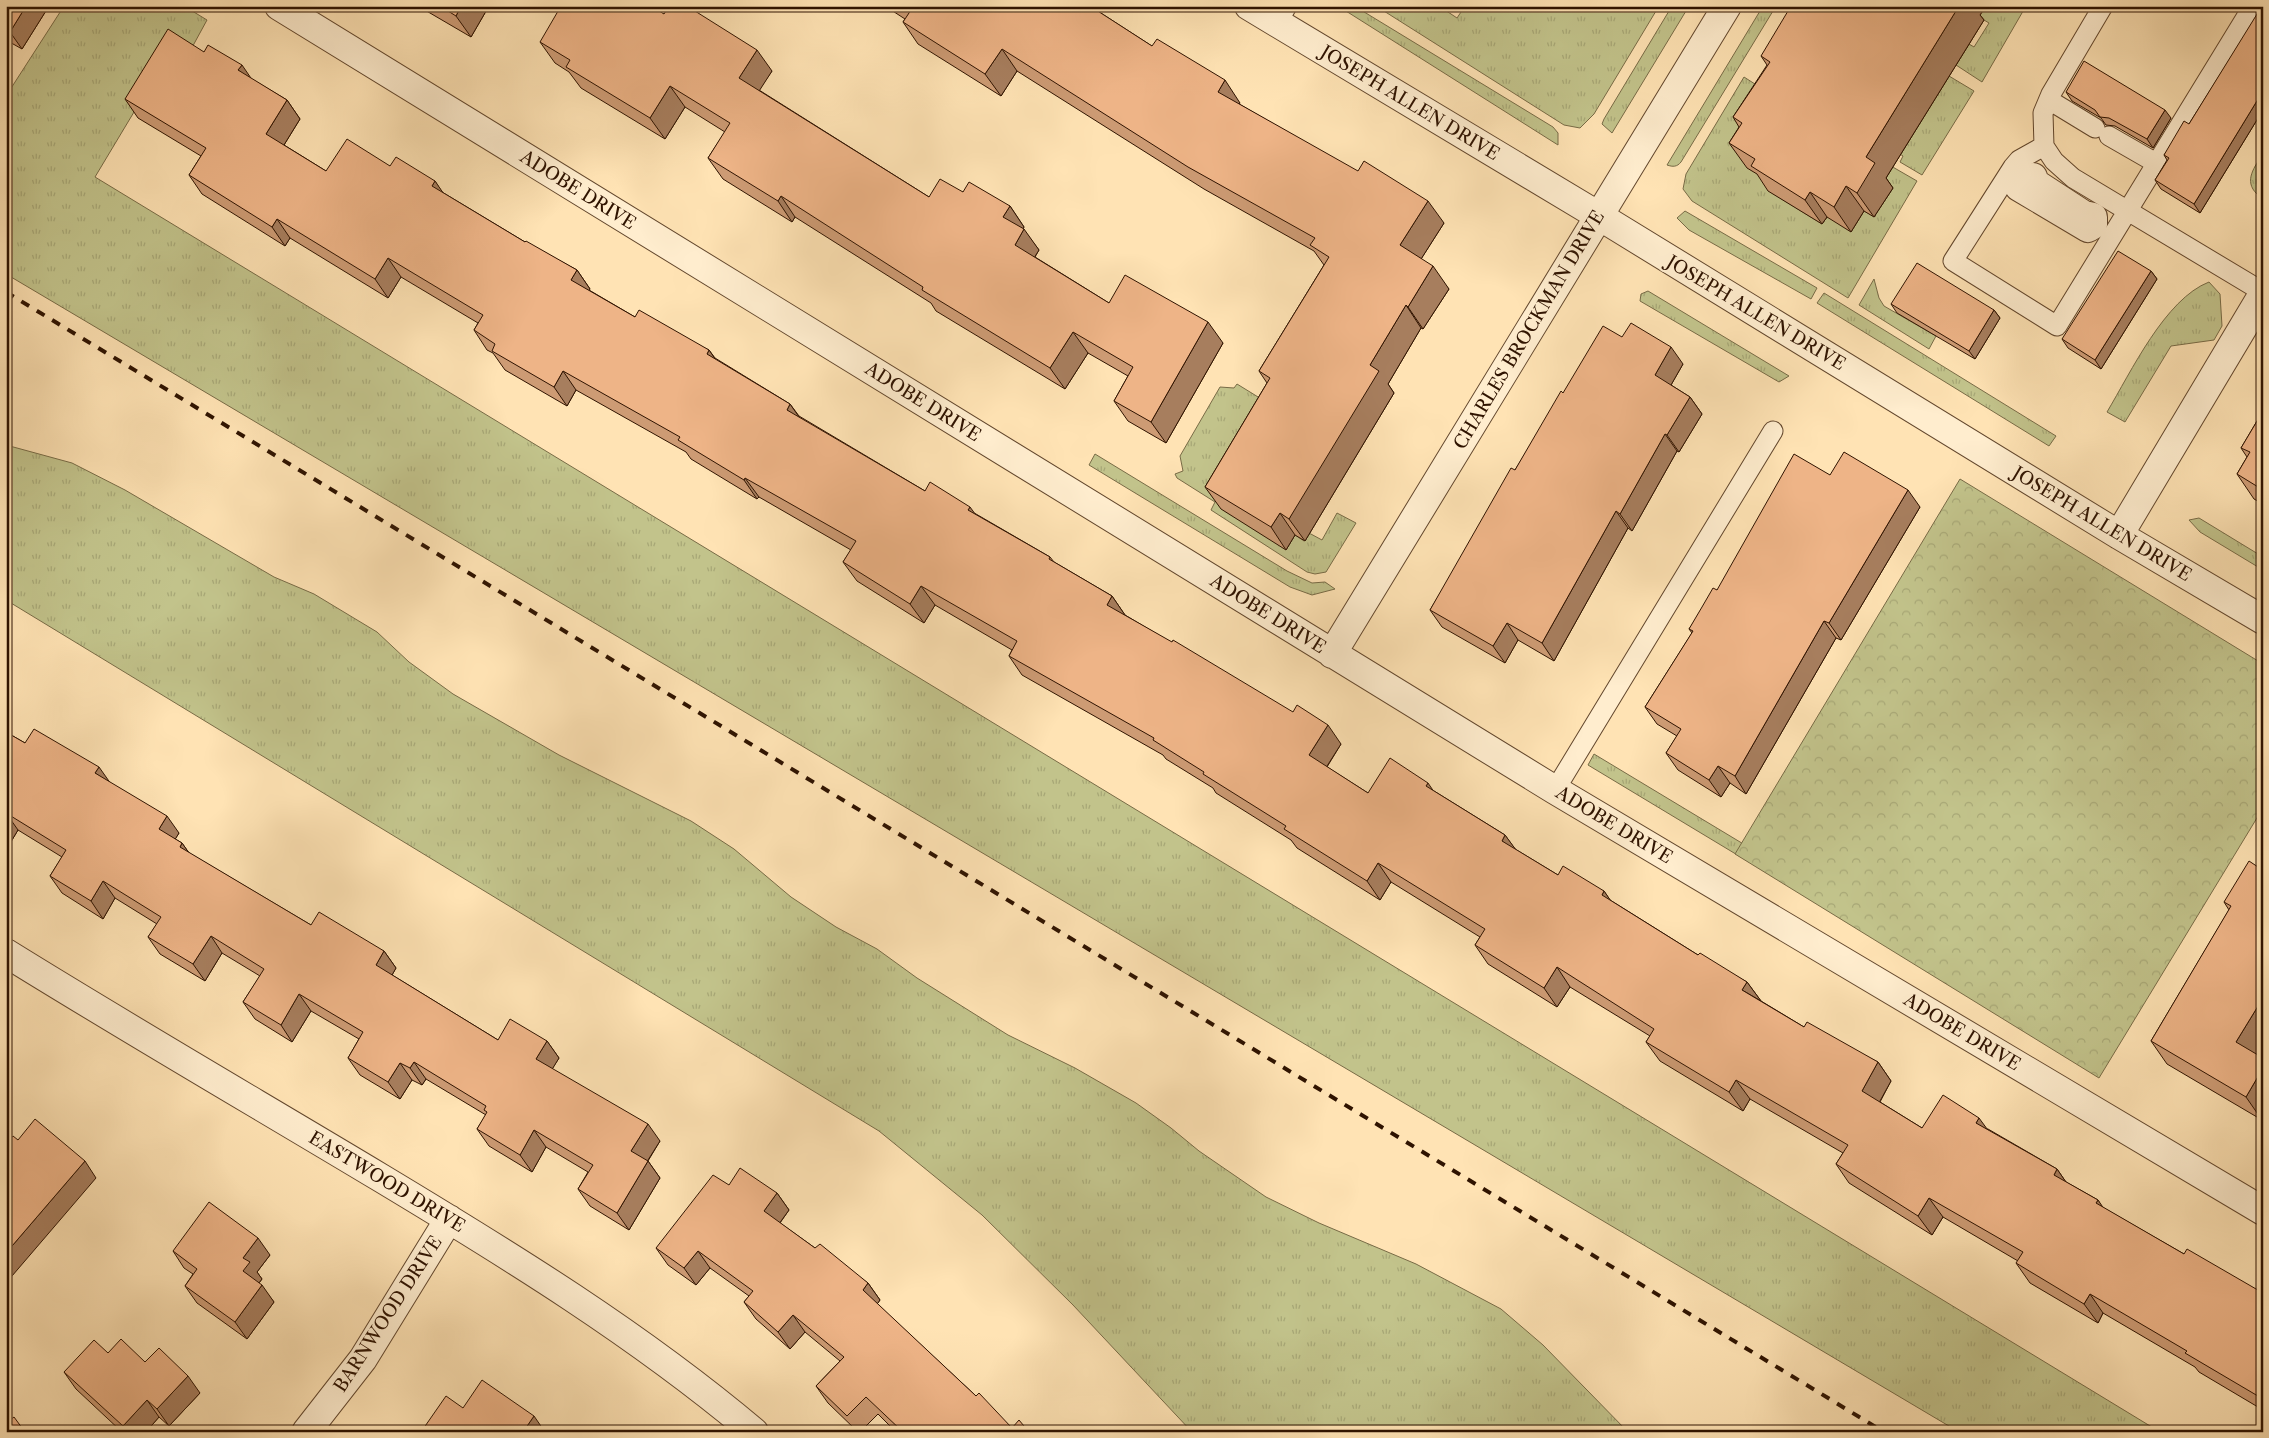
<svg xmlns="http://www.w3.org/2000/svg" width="2269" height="1438" viewBox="0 0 2269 1438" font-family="'Libre Caslon Text',serif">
<defs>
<pattern id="grass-tufts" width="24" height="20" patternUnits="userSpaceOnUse" patternTransform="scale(1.25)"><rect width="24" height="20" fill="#c2c38b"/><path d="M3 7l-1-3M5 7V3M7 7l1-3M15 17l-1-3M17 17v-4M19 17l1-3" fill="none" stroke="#a7a776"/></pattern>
<pattern id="park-crowns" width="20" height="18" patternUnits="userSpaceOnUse" patternTransform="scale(1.25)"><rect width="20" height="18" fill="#c2c38b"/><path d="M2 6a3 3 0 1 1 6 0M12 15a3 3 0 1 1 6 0" fill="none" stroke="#a7a776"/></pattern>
</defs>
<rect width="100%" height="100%" fill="#ffe3b4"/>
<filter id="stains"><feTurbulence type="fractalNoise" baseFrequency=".004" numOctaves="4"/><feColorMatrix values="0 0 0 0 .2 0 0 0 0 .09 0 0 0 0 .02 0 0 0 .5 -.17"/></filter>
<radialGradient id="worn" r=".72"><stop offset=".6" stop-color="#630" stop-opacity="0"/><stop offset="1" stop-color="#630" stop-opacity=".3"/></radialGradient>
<path fill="url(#grass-tufts)" stroke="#786b46" d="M64,6H184L207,20L189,53L167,57L95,177L2160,1432H1959L6,274V96Z
M1338,6L1356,7L1553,127L1558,133V145Z
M1376,6H1439L1457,18L1465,6H1659L1594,114L1580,128L1564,125Z
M1672,6H1689L1612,133L1602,124L1604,119Z
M1763,6H1776L1681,162C1677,167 1673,167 1667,165Z
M1986,6H2026L1982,82L1956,65L1969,44L1974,47L1989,23L1979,17Z
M1944,73L1974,91L1922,175L1900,162L1903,156L1900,154L1945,82Z
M1744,77L1783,102L1772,184L1769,191L1822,224L1827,217L1864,211L1875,217L1882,181L1891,166L1917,181L1848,298L1692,201L1683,189L1686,174Z
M2263,154V188L2257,194C2243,181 2255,166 2263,154Z
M1685,211L1817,288L1811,299L1689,230L1677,218Z
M1874,279L1879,298L1884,306L1936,336L1929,349L1859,305Z
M2209,282L2220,294L2222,326L2214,340L2171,346L2125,422L2107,412C2131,372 2165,299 2209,282Z
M1648,291L1789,376L1779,382L1640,301L1641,294Z
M1824,293L2056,436L2049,446L1817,303Z
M1237,384L1310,429L1286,549L1295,535L1304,541L1309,533L1322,540L1337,513L1356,523L1326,572L1315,574L1307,572L1211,510L1215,502L1177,478L1175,474L1183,471L1180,456L1220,387L1234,388Z
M6,445L72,463L125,490L274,577L314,594L377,632L409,662L453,694L559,755L691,821L734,849L791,897L836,927L877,949L917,978L1008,1035L1075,1068L1136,1103L1171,1128L1199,1151L1266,1197L1319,1223L1416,1264L1501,1309L1543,1345L1628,1432H1192L1073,1305L982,1215L879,1131L6,600Z
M1095,454L1287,571L1312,583L1325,582L1335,589L1312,595L1290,587L1089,465Z
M2199,518L2263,557V570L2200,532L2189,520Z
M1594,754L1755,851L1749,862L1588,765Z"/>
<path fill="url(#park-crowns)" stroke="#786b46" d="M1960,479L2263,664V808L2099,1078L1735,854Z"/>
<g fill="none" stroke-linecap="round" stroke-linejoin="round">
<defs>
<path id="lane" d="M2103,6L2051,94L2043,113L2044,146L2019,160L2013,167L1953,261L2057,326L2253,6
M1277,23L1287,6
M2049,100L2095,128
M2109,136L2156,163
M2044,146L2054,161L2073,178L2263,292
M1555,790L1773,431"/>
<path id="street" d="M279,6L1555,790L2263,1211
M1249,6L1599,216L2119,535L2263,620
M2033,177L2035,183L2084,215L2093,217V225L2088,228L2019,187L2022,180Z
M2119,535L2263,294
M1332,654L1727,6
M6,953C130,1030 256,1103 381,1178C509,1255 639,1335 754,1432
M306,1432L363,1359L449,1219"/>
</defs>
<use href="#lane" stroke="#63472d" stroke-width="21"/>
<use href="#street" stroke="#63472d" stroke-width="30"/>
<use href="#lane" stroke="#ffedce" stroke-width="19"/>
<use href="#street" stroke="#ffedce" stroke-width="28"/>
<path stroke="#2f1300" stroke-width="4" stroke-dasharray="9 9" stroke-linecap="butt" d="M6,292L1884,1432"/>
</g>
<path fill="#cd9b74" stroke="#2f1300" d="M6,6H49L22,49L6,40Z
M418,6H489L471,37Z
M885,6H1090L1240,103L1239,104L1444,223L1421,259L1449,289L1423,329L1421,328L1388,384L1394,393L1305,541L1295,535L1286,550L1221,509L1205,487L1267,383L1259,371L1324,265L1314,251L1204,189L1017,71L1001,96L918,44L903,22L905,19Z
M2263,6V110L2200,213L2161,189L2155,180L2167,160L2164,155L2189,124Z
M664,14L772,71L759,90L929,197L963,192L1010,206L1024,227L1023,229L1039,250L1035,257L1109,303L1223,343L1166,443L1128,421L1114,401L1128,376L1088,353L1065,389L936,311L931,303L795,217L792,222L723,179L708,158L725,132L685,107L665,139L581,88L569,72L555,63L540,42Z
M1980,15L1984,20L1886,178L1893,188L1874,217L1864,211L1851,232L1827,217L1822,224L1768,191L1757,174L1747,168L1729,143L1739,127L1733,117L1767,65L1761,56Z
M204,52L250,78L287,100L300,119L284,145L326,171L390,166L435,181L442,192L525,242L577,270L590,289L589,290L635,317L709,350L715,358L790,404L799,416L925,491L976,514L1050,557L1054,562L1112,596L1125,615L1341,744L1327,767L1368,793L1434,791L1505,835L1515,849L1558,875L1604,891L1610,900L1698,955L1747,982L1761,1001L1804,1027L1878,1062L1891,1081L1880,1102L1922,1128L1988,1129L2057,1169L2066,1182L2098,1200L2102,1207L2184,1254L2263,1293V1410L2199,1372L2195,1367L2103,1313L2098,1323L2030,1283L2016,1263L2018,1261L1943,1217L1932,1235L1849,1183L1836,1164L1843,1153L1750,1099L1743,1111L1660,1061L1646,1042L1650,1036L1570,987L1557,1007L1488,964L1475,945L1480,937L1391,882L1380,900L1297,848L1291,840L1216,793L1213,788L1166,759L1163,755L1022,675L1009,656L1012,650L935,605L924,623L857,581L843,562L851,550L759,497L757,499L691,459L686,452L576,390L567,406L505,370L493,353L487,350L474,330L478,323L401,277L388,298L290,238L285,246L202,194L189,175L201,156L138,118L125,99Z
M2066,92L2171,118L2153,148L2115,126L2106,125L2101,118L2072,101Z
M2151,271L2157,279L2101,369L2068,348L2062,339Z
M1891,304L1994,310L2000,318L1975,359L1897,313Z
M1683,364L1671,385L1690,397L1702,414L1679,452L1677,451L1632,531L1628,528L1554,661L1518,640L1505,663L1442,627L1430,610L1515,470L1563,393Z
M2263,411V504L2254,499L2237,474L2247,457L2241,448Z
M1830,475L1920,507L1841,640L1836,638L1746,794L1730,783L1721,797L1678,770L1666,753L1677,736L1657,724L1645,707L1692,633L1689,629L1717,590Z
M6,732L25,743L109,782L179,833L175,839L182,843L189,853L311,925L384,951L396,968L392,975L498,1040L547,1041L559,1058L552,1069L660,1141L648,1161L660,1178L629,1230L590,1206L578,1189L588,1172L546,1147L532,1172L489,1146L477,1129L486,1115L426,1079L422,1085L412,1080L400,1099L360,1075L348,1058L359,1039L311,1011L292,1042L255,1019L243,1002L260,976L222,953L205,981L160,954L148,937L157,924L115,898L103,919L62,893L50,876L62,857L18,830L6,850Z
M2263,859V1048L2258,1055L2263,1058V1119L2262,1120L2167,1064L2151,1041L2229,910L2224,902L2258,867Z
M729,1185L777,1193L789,1210L780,1223L815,1248L868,1283L880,1300L877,1304L976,1396L1012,1428L1029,1432H896L878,1414L860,1432H858L828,1403L816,1386L840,1361L805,1332L790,1349L756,1319L744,1302L749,1296L710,1268L696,1285L668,1265L656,1248Z
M173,1251L270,1255L257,1272L262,1279L259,1283L274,1302L247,1339L197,1303L185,1286L193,1274L184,1268Z
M108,1353L145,1362L200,1393L169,1426L159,1417L146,1432H122L76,1389L64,1372Z"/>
<path fill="#a77e5e" stroke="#2f1300" d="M26,6H49L22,49L10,32Z
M461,6H489L471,37L456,16Z
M1959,6H1986L1980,15L1984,20L1886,178L1893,188L1874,217L1857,193L1866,157Z
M1002,49L1017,71L1001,96L985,74Z
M757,50L772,71L754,99L739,78Z
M242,65L255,84L238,70Z
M1225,80L1240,103L1233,114L1218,92Z
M670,86L685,107L665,139L650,118Z
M2263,91V110L2200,213L2194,204Z
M287,100L300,119L279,153L266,134Z
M2165,110L2171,118L2153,148L2147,139Z
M435,181L448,200L432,186Z
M1846,186L1864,211L1851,232L1834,207Z
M1810,192L1827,217L1822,224L1805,200Z
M781,196L795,217L792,222L778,201Z
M1428,201L1444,223L1416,267L1400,245Z
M1010,206L1024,227L1018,238L1003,217Z
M277,219L290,238L285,246L272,227Z
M1024,229L1039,250L1029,266L1015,245Z
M388,258L401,277L388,298L375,279Z
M1433,266L1449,289L1423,329L1408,307Z
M577,270L590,289L584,299L571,280Z
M2151,271L2157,279L2101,369L2095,360Z
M1406,305L1421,328L1388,384L1394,393L1305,541L1289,519L1370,365Z
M1994,310L2000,318L1975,359L1969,351Z
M1208,322L1223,343L1166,443L1151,422Z
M1073,332L1088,353L1065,389L1050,368Z
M1671,347L1683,364L1667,392L1655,375Z
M709,350L722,369L707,354Z
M563,371L576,390L567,406L554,387Z
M1690,397L1702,414L1679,452L1667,435Z
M790,404L804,424L787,410Z
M1665,434L1677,451L1632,531L1620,514Z
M745,478L759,497L757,499L744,480Z
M1908,490L1920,507L1841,640L1829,623Z
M970,507L984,526L968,510Z
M1616,511L1628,528L1554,661L1542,643Z
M1280,513L1295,535L1286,550L1271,527Z
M921,586L935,605L924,623L910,604Z
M1112,596L1125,615L1120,624L1107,605Z
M1824,621L1836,638L1746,794L1735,776Z
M1507,623L1518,640L1505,663L1493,646Z
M1328,725L1341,744L1322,774L1309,755Z
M1718,766L1730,783L1721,797L1709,780Z
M99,767L111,784L95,773Z
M1428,783L1441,802L1426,786Z
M6,813L18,830L6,850Z
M167,816L179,833L171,846L159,829Z
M1505,835L1519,854L1502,841Z
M182,843L194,860L180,847Z
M1378,863L1391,882L1380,900L1367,881Z
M103,881L115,898L103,919L91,901Z
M1604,891L1617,910L1602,895Z
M211,936L222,953L205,981L193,964Z
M384,951L396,968L388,982L376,965Z
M1557,967L1570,987L1557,1007L1544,988Z
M1747,982L1761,1001L1742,990Z
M299,994L311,1011L292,1042L281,1025Z
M2263,998V1048L2252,1065L2236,1042Z
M547,1041L559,1058L548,1076L536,1059Z
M414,1062L426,1079L422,1085L410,1068Z
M1878,1062L1891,1081L1875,1110L1862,1091Z
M400,1063L412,1080L400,1099L388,1082Z
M2263,1068V1119L2262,1120L2246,1097Z
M1736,1080L1750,1099L1743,1111L1729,1092Z
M1979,1118L1993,1137L1976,1123Z
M648,1124L660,1141L643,1168L631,1151Z
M534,1130L546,1147L532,1172L520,1155Z
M85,1161L96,1178L6,1283V1253Z
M648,1161L660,1178L629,1230L617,1213Z
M2057,1169L2070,1188L2054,1175Z
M777,1193L789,1210L776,1228L764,1211Z
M1929,1198L1943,1217L1932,1235L1918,1216Z
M2098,1200L2111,1219L2096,1203Z
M258,1238L270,1255L257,1272L262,1279L255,1288L243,1271V1258Z
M698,1251L710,1268L696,1285L684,1268Z
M868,1283L880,1300L875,1307L863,1290Z
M262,1285L274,1302L247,1339L235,1322Z
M2090,1294L2103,1313L2098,1323L2084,1304Z
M793,1315L805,1332L790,1349L778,1332Z
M188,1376L200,1393L169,1426L157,1409Z
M147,1400L159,1417L146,1432H127L123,1426Z
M534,1416L545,1432H523Z"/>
<path fill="#eeb487" stroke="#2f1300" d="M6,6H26L10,32L6,30Z
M440,6H461L456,16Z
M561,6H651L664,14L669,6H687L757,50L739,78L929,197L940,179L963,192L969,182L1010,206L1003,217L1024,229L1015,245L1109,303L1125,275L1208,322L1151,422L1114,401L1133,367L1073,332L1050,368L922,290L923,287L781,196L778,201L708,158L730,123L670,86L650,118L566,67L570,60L540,42Z
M905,6H1090L1152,46L1157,39L1225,80L1218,92L1358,171L1364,161L1428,201L1400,245L1433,266L1408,307L1406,305L1370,365L1379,371L1289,519L1280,513L1271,527L1205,487L1270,378L1259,371L1329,257L1310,245L1315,238L1188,167L1002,49L985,74L903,22L911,10Z
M1791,6H1959L1866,157L1875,163L1857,193L1846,186L1834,207L1810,192L1805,200L1751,166L1755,159L1729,143L1742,123L1733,117L1770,62L1761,56Z
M2262,6H2263V91L2194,204L2155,180L2169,158L2164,155L2184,121L2189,124Z
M168,29L204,52L208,45L242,65L238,70L287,100L266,134L326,171L347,139L390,166L396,157L435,181L432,186L525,242L526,241L577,270L571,280L635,317L639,310L709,350L707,354L790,404L787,410L925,491L930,482L970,507L968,510L1050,557L1049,559L1112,596L1107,605L1172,642L1173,640L1293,712L1297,705L1328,725L1309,755L1368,793L1390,758L1428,783L1426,786L1505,835L1502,841L1558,875L1563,866L1604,891L1602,895L1698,955L1700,953L1747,982L1742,990L1804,1027L1807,1022L1878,1062L1862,1091L1922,1128L1943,1095L1979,1118L1976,1123L2057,1169L2054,1175L2098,1200L2096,1203L2184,1254L2187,1249L2263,1293V1399L2185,1353L2187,1351L2090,1294L2084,1304L2016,1263L2023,1252L1929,1198L1918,1216L1836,1164L1848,1145L1736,1080L1729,1092L1646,1042L1654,1029L1557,967L1544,988L1475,945L1485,929L1378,863L1367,881L1284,829L1286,826L1203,774L1204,772L1153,740L1154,738L1009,656L1017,641L921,586L910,604L843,562L856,541L745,478L744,480L678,440L680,437L563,371L554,387L492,351L495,344L474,330L483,315L388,258L375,279L277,219L272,227L189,175L206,148L125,99Z
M2084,61L2165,110L2147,139L2109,118L2100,117L2095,110L2066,92Z
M2118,251L2151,271L2095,360L2062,339Z
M1917,263L1994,310L1969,351L1891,304Z
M1631,323L1671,347L1655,375L1690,397L1667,435L1665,434L1620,514L1616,511L1542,643L1507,623L1493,646L1430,610L1511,468L1515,470L1561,391L1563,393L1603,326L1622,337Z
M2263,411V490L2237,474L2250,452L2241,448Z
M1844,452L1908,490L1829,623L1824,621L1735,776L1718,766L1709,780L1666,753L1681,729L1645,707L1693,631L1689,629L1702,607L1713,588L1717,590L1794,454L1830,475Z
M2263,491V500L2259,498Z
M34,729L99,767L95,773L167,816L159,829L182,843L180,847L311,925L319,912L384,951L376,965L498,1040L510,1019L547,1041L536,1059L648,1124L631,1151L648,1161L617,1213L578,1189L593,1165L534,1130L520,1155L477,1129L487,1112L484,1110L486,1106L414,1062L410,1068L400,1063L388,1082L348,1058L363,1032L299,994L281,1025L243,1002L264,969L211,936L193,964L148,937L161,917L103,881L91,901L50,876L66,850L6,813V732L25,743Z
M2263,859V998L2236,1042L2263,1058V1068L2246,1097L2151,1041L2231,906L2224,902L2249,861L2258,867Z
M35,1119L85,1161L6,1253V1144L13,1136L18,1140Z
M740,1168L777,1193L764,1211L815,1248L820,1244L868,1283L863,1290L976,1396L979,1393L1012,1428L1019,1420L1029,1432H903L866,1397L847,1416L816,1386L844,1357L793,1315L778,1332L744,1302L753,1291L698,1251L684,1268L656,1248L713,1175L729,1185Z
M209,1202L258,1238L243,1258L250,1262L243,1271L262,1285L235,1322L185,1286L197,1269L173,1251Z
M121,1339L145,1362L159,1348L188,1376L157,1409L147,1400L123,1426L64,1372L94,1340L108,1353Z
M482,1380L534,1416L523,1432H421L446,1396L463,1408Z
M14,1417L25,1432H6V1423Z"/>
<g text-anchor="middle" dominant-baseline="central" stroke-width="4.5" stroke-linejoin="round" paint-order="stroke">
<g font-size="18" fill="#2f1300" stroke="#ffedce">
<text transform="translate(1410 103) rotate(31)">JOSEPH ALLEN DRIVE</text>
<text transform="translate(578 190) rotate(32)">ADOBE DRIVE</text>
<text transform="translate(1756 313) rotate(31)">JOSEPH ALLEN DRIVE</text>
<text transform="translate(1529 330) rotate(-59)">CHARLES BROCKMAN DRIVE</text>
<text transform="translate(923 402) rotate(32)">ADOBE DRIVE</text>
<text transform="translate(2102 524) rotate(31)">JOSEPH ALLEN DRIVE</text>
<text transform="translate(1268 614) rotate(32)">ADOBE DRIVE</text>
<text transform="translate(1614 825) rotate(31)">ADOBE DRIVE</text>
<text transform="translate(1962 1032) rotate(31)">ADOBE DRIVE</text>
<text transform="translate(387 1182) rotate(31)">EASTWOOD DRIVE</text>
<text transform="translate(388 1314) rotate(-57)">BARNWOOD DRIVE</text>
</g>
</g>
<rect width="2269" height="1438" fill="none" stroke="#ffe3b4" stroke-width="25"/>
<rect x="8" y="8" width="2254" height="1423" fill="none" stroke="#2f1300" stroke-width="2.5"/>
<rect x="12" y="12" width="2244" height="1413" fill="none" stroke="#2f1300"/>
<rect width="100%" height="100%" filter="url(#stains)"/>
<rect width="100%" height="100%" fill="url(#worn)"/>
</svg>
